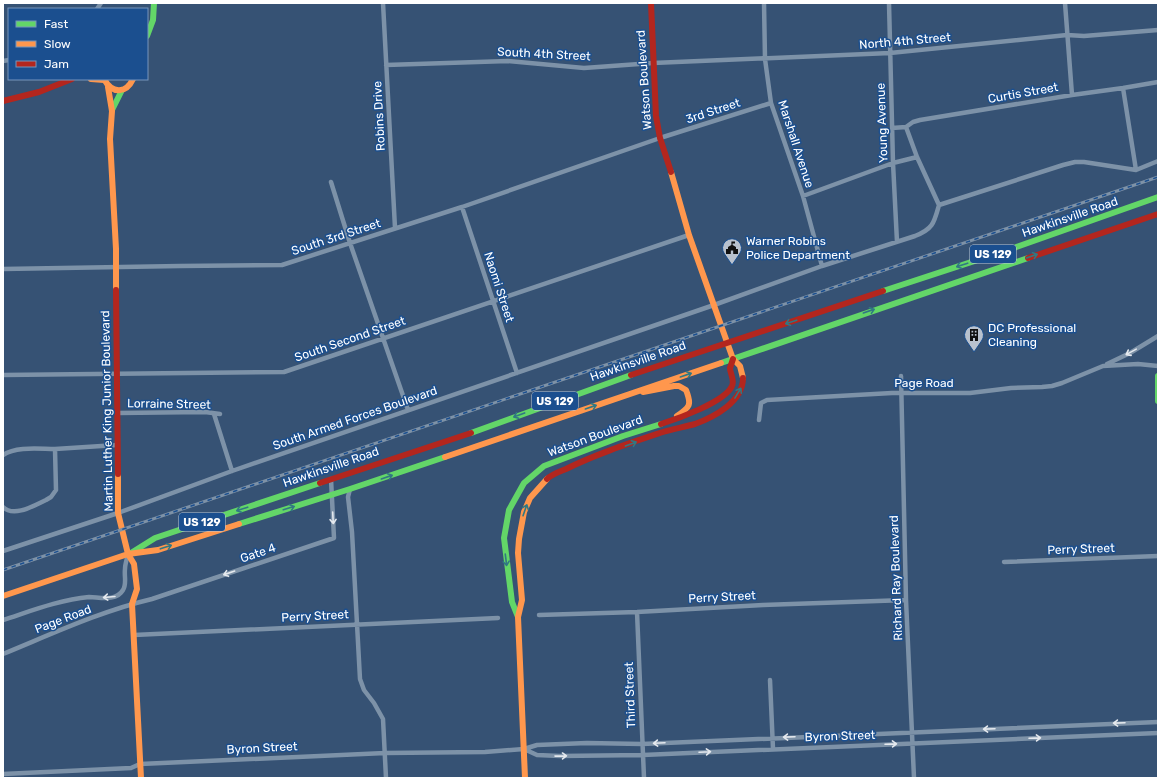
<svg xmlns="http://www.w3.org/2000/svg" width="1161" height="781" viewBox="0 0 1161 781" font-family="Rubik,sans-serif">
<rect width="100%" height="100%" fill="#365274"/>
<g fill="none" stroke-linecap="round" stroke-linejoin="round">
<path stroke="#7d92a8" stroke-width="4.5" d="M383,3L395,228
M764,3L765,59L771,103L803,196L822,266
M889,3L893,163L897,242
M1065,3L1072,95
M97,9L101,3
M3,61L9,60
M386,65L508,61L584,68L653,63L890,53L1067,35L1084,36L1158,30
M1123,88L1136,170
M906,127L917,157L939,205
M892,128L906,127L913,122L920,120L1072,95L1123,88L1158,82
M331,182L350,243L408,410
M803,196L893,163L917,157
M462,207L517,373
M3,269L180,266L282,265L462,207L660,138L771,103
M1107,364L1130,353L1158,336
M3,375L284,372L689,235
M901,376L906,600L914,778
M118,413L205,412L220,414
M214,414L232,471
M759,420L761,403L767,400L892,393H970L1011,388L1042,387L1052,386L1062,383L1103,366L1138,364L1158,366
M55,449L117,445
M3,455C17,446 39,449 55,449L56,490L51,497L46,500C35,505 14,518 3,507
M350,489L348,497L352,532L360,679L364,690L374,703L383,719L386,778
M3,551L118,513L232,471L714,305L822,266L915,236C933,229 934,223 939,205L1063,165L1075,162H1084L1136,170L1158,161
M1004,562L1158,556
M637,612L644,778
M539,615L637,612L763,605L906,600
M3,620C31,611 59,600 89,597C99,597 116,602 123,590C127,584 124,576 125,569C125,564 127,559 128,554
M134,635L498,618
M3,654C52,634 101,611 152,599L334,538L331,479
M770,680L773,749
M524,749L537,755L560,756L643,755L1158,733
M3,774L131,768L140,764L385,753L485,752L524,749L537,745L587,743L642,744L1158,722"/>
<path stroke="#63d668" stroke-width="6" d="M147,36L153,20L154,3
M112,110L122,90
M883,291L1008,250L1158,197
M721,363L1028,258
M1158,376V401
M471,433L631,375
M239,524L350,489L445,457
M131,553L155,538L320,483
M518,617L512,602L504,538L509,510L524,483L544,466L623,436L661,424"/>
<path stroke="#ff974d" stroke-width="6" d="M91,79L104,80
M104,79C112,94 126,94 133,79
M108,87L112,111L110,139L116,249V290
M671,172L689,235L733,359L740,366L743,378
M643,392L674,386H679L686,390C692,405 690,407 677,416
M445,457L721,363
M118,474V513L128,554L134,564L137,589L132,604L141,778
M3,596L128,554L158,550L239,524
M525,778L518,617L522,600L518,553L519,539L524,512L530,498L547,479"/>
<path stroke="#b3261e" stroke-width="6" d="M651,3L656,116L660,138L671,172
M3,101L39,92L72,79
M1028,258L1158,214
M116,290L118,474
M631,375L883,291
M661,424C677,419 725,402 732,386C735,380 730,374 730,368C731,365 732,362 733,359
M547,479C552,474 559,472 566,469C596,454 630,443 663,432C673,429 684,427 695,424C714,417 743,402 743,378
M320,483L471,433"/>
<defs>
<path id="rail" d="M3,570C388,439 773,308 1158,177"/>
</defs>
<use href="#rail" stroke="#7e92a7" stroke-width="3"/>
<use href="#rail" stroke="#1b4f8f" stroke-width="1.5" stroke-dasharray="4.5" stroke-linecap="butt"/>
</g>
<defs><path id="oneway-shaft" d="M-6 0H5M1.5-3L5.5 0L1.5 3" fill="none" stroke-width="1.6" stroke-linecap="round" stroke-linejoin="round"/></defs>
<g stroke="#317883">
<use href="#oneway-shaft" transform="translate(1032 256) rotate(-19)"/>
<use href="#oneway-shaft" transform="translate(962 265) rotate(162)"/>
<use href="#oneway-shaft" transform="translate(869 311) rotate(-19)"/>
<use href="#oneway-shaft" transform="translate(791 322) rotate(162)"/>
<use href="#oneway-shaft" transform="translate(686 375) rotate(-19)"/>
<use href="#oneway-shaft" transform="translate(738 393) rotate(-59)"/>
<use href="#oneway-shaft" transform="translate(591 407) rotate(-19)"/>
<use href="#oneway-shaft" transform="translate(519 415) rotate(160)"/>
<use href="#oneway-shaft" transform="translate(631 444) rotate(-20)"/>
<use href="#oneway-shaft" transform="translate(387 477) rotate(-19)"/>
<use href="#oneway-shaft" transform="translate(289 508) rotate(-17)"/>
<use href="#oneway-shaft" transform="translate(242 509) rotate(162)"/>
<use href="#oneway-shaft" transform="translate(525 510) rotate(-71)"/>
<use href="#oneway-shaft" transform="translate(166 547) rotate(-18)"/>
<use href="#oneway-shaft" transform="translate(506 560) rotate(83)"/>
</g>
<g stroke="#e5e9ee">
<use href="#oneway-shaft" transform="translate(1131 352) rotate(151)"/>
<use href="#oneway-shaft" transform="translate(333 518) rotate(87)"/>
<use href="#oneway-shaft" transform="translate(229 573) rotate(161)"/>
<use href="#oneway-shaft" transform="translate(109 597) rotate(175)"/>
<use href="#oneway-shaft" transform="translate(1119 723) rotate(178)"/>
<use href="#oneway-shaft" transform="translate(989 729) rotate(178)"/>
<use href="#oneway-shaft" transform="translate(789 737) rotate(178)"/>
<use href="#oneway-shaft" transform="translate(1035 738) rotate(-2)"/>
<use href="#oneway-shaft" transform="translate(659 743) rotate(177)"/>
<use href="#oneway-shaft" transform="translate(891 744) rotate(-2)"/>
<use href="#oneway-shaft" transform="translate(705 752) rotate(-3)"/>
<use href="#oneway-shaft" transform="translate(561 756) rotate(-1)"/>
</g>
<defs>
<symbol id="civic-pin" viewBox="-11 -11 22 30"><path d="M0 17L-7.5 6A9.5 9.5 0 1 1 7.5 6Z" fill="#b9c2ce" stroke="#1b4f8f"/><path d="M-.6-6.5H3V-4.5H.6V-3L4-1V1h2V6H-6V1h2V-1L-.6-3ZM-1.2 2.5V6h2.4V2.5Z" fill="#111"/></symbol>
<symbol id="building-pin" viewBox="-11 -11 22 30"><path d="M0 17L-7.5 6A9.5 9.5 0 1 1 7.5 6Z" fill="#b9c2ce" stroke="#1b4f8f"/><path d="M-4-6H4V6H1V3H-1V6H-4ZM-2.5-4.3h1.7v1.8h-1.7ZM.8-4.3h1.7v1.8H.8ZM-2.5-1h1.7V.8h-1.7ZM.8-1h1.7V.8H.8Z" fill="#111"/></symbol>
</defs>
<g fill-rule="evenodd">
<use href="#civic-pin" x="721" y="237" width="22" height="30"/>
<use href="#building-pin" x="963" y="324" width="22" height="30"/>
</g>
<g text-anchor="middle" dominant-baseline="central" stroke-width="3" stroke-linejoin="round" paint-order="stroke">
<g fill="#1b4f8f" stroke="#bbcadd" stroke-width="1">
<rect x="970" y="245" width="46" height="18" rx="3"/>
<rect x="532" y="392" width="46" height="18" rx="3"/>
<rect x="179" y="513" width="46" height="18" rx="3"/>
</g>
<g font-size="11" font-weight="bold" fill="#fff">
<text x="993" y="254">US 129</text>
<text x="555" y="401">US 129</text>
<text x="202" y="522">US 129</text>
</g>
<g font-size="12" fill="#fff" stroke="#1b4f8f">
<text transform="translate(905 41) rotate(-5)">North 4th Street</text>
<text transform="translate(544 54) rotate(3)">South 4th Street</text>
<text transform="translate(644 80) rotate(-94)">Watson Boulevard</text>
<text transform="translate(1023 93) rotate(-10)">Curtis Street</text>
<text transform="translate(713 111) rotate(-18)">3rd Street</text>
<text transform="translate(379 116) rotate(-93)">Robins Drive</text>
<text transform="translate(882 123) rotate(-92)">Young Avenue</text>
<text transform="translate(796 144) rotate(72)">Marshall Avenue</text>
<text transform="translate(1070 217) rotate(-19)">Hawkinsville Road</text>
<text transform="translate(336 237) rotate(-18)">South 3rd Street</text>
<text transform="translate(499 287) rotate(72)">Naomi Street</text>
<text transform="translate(350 339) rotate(-19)">South Second Street</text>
<text transform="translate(638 361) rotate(-19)">Hawkinsville Road</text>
<text x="924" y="383">Page Road</text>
<text transform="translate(169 404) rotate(1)">Lorraine Street</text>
<text transform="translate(107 411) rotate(-91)">Martin Luther King Junior Boulevard</text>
<text transform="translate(355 418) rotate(-19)">South Armed Forces Boulevard</text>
<text transform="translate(595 436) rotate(-20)">Watson Boulevard</text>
<text transform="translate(331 467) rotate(-19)">Hawkinsville Road</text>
<text transform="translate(1081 549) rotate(-2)">Perry Street</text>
<text transform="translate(258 553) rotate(-19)">Gate 4</text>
<text transform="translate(896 578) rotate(-92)">Richard Ray Boulevard</text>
<text transform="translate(722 597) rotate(-3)">Perry Street</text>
<text transform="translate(315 616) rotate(-3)">Perry Street</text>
<text transform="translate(63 619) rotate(-21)">Page Road</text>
<text transform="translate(630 695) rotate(-92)">Third Street</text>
<text transform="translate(840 736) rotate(-2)">Byron Street</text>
<text transform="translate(262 748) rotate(-3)">Byron Street</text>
</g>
<g font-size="12" fill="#fff" stroke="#1b4f8f" text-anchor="start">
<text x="746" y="241">Warner Robins<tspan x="746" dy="14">Police Department</tspan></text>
<text x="988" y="328">DC Professional<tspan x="988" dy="14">Cleaning</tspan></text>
</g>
</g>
<rect width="1161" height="781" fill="none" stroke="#ffffff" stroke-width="8"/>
<rect x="8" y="8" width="140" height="72" fill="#1b4f8f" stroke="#7695bc"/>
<rect x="16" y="21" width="20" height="6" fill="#63d668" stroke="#7695bc"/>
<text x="44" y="28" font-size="12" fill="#ffffff">Fast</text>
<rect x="16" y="41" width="20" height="6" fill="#ff974d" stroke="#7695bc"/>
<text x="44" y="48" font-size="12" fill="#ffffff">Slow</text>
<rect x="16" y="61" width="20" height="6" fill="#b3261e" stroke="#7695bc"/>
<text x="44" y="68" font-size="12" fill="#ffffff">Jam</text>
</svg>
